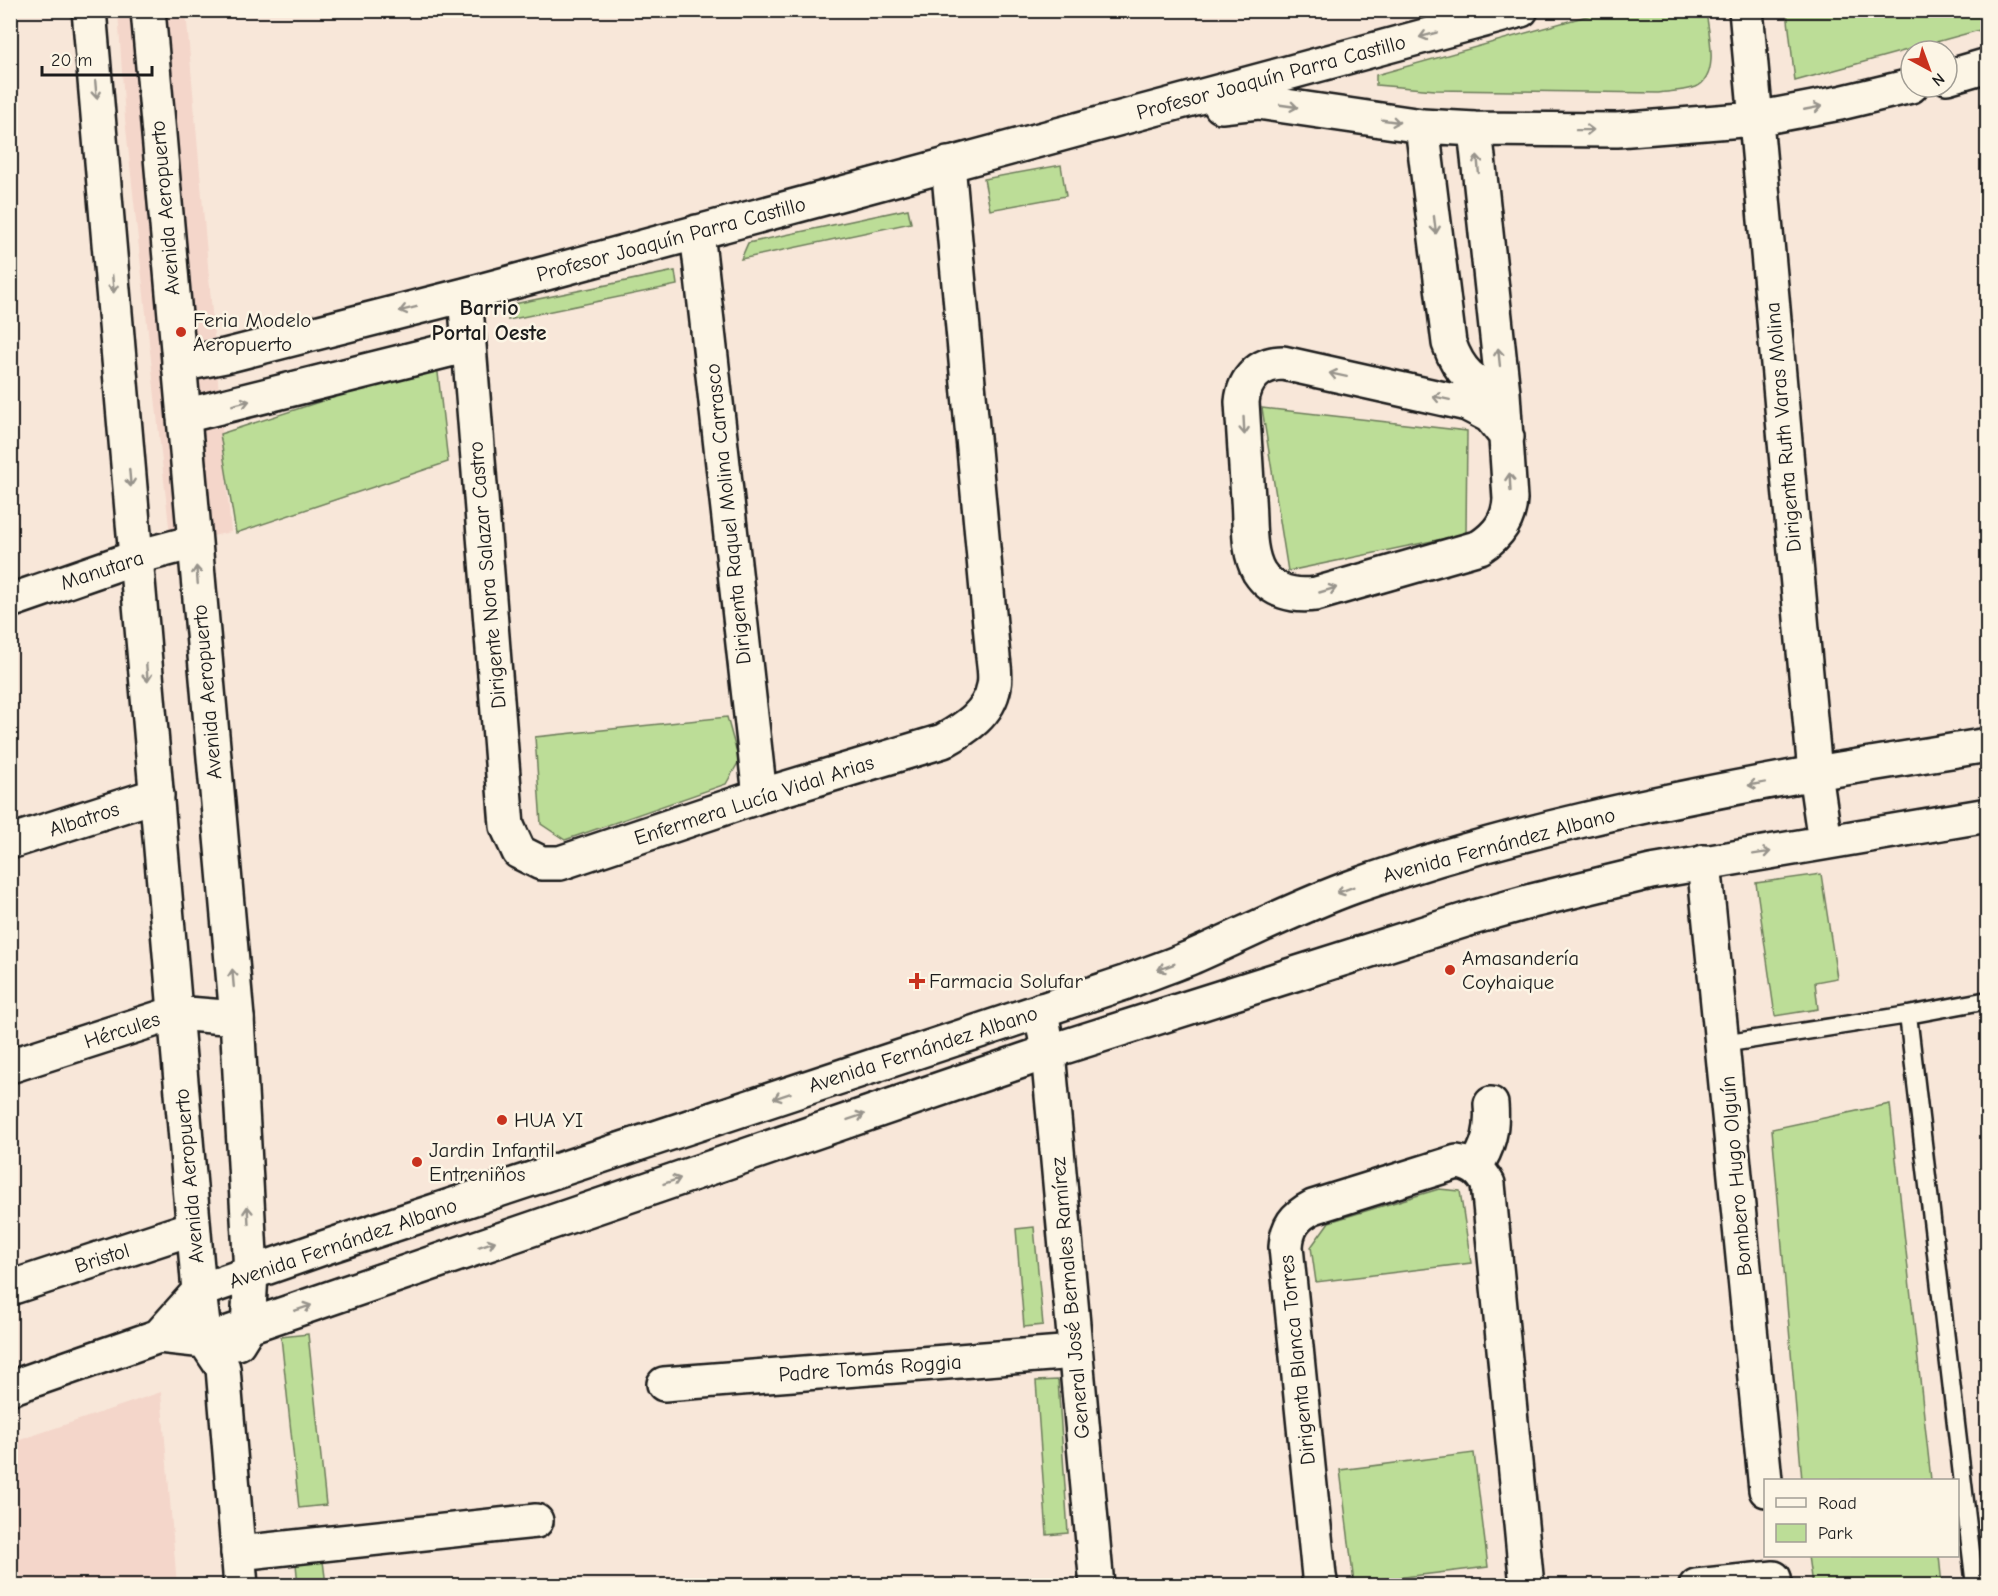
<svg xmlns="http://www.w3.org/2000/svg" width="1998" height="1596" viewBox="0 0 1998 1596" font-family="'Comic Neue',sans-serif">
<rect width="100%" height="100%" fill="#f8e7d9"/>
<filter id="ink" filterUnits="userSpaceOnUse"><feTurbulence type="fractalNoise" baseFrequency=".0167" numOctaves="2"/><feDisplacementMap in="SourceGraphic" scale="12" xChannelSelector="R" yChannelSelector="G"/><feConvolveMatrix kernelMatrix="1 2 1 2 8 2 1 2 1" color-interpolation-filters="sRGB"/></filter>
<g filter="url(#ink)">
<path fill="#f4d6ca" d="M118,11H186L231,532L171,545L125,119Z
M161,1392L177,1585H11V1443Z"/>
<path fill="#bcdd97" stroke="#6c7c5a" stroke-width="1.5" d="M1608,10L1706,11C1708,31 1721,76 1696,87C1686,91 1670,91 1658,93L1435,90L1376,85V75Z
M1787,11H1987V28L1795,81Z
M1061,165L1066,196L990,210L984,179Z
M908,209L911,223L741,259L748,243Z
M675,271L677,285L508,320L514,304Z
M437,364L448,462L236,533L220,434Z
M1262,408L1467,431L1466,534L1288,571Z
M727,717L739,761L726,784L565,840L541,824L535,737Z
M1821,874L1837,978L1815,982L1818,1009L1775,1016L1756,883Z
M1890,1104L1931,1480H1802L1772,1129Z
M1439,1189L1460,1191L1471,1263L1316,1282L1311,1247L1329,1222Z
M1034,1227L1043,1325L1024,1327L1016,1229Z
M308,1334L326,1505L299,1508L281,1337Z
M1058,1380L1068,1533L1047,1535L1036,1381Z
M1474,1453L1488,1567L1354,1583L1340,1470Z
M1808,1556H1939L1942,1585H1812Z
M323,1561L326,1585H298L296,1564Z"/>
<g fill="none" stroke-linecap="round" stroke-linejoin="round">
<defs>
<path id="lane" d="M1908,1015L1975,1586
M1723,1044L1908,1015L1988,1000"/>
<path id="street" d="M1746,10L1815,773L1988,745
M1947,77L1988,65
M1221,106L1258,102L1422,126L1475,129L1617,130L1755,119L1840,103L1911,86
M1422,126L1449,343C1459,372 1473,385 1503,393
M1475,129L1503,393L1510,499C1509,521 1498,535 1480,547L1316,594C1294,597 1272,592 1259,572C1247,551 1250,522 1248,499C1246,467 1244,434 1242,402C1244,379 1260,363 1283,363L1467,404L1490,416L1507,437
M697,232L760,796
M465,295L507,826L519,852L541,863H560L760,796L943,741C966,728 989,714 994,686C996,677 994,666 993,657L948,164
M179,365L225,356L465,295L1521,10
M184,416L469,345
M10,601L137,557L194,542
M10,842L157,795
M1704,862L1766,1490
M1041,1010L1048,1052L1097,1586
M10,1066L175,1013L237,1018
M1475,1167C1489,1147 1493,1129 1491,1104
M10,1288L193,1228
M664,1384L1075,1352
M238,1553L536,1521
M1321,1586L1319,1576L1286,1247C1287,1227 1295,1216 1313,1207L1457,1162C1472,1164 1481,1170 1488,1184L1527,1586
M1696,1586L1774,1578"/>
<path id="secondary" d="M89,10L199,1291L205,1341L223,1368L241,1586
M148,10L237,1018L251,1273L248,1327L238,1343
M159,1336L199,1291L326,1247L1124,983C1147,974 1170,966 1192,957C1247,933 1299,906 1355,886C1505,833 1659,801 1815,773L1825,842
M10,1388L159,1336L205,1341L1048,1052L1475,917L1532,901L1651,872L1988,815"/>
</defs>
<use href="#lane" stroke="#1c1c1c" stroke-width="21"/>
<use href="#street" stroke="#1c1c1c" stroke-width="38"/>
<use href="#secondary" stroke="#1c1c1c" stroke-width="38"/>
<use href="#lane" stroke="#fcf5e5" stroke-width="16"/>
<use href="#street" stroke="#fcf5e5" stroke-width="33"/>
<use href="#secondary" stroke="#fcf5e5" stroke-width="33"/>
</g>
<defs><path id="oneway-shaft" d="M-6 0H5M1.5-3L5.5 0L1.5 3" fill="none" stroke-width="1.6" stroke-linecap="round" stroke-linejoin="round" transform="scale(1.5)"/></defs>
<g stroke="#97938b">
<use href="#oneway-shaft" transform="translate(1428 35) rotate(165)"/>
<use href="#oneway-shaft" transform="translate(96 90) rotate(85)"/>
<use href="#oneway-shaft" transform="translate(1289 106) rotate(8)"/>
<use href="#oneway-shaft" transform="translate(1813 108) rotate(-11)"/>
<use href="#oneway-shaft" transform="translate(1391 121) rotate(8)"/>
<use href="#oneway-shaft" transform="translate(1585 130) rotate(-1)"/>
<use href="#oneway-shaft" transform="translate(1478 164) rotate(-95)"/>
<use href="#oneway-shaft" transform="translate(1435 225) rotate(83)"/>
<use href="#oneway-shaft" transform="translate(113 284) rotate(85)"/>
<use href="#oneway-shaft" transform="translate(408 309) rotate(166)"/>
<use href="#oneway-shaft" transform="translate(1499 357) rotate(-96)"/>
<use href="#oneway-shaft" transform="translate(1338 375) rotate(-168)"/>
<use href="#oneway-shaft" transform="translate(1441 398) rotate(-168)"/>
<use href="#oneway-shaft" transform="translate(241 403) rotate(-14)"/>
<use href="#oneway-shaft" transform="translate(1244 426) rotate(87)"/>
<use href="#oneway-shaft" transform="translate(130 478) rotate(85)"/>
<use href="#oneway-shaft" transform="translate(1510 482) rotate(-93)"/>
<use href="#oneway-shaft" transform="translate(197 575) rotate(-95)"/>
<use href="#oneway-shaft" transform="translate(1328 590) rotate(-16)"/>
<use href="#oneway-shaft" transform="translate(147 673) rotate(85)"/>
<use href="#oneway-shaft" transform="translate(1757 784) rotate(170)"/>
<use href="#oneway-shaft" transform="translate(1762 853) rotate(-9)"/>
<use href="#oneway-shaft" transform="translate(1345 890) rotate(159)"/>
<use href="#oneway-shaft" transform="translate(1166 967) rotate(159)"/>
<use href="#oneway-shaft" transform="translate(233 978) rotate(-95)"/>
<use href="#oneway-shaft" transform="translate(782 1096) rotate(162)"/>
<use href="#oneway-shaft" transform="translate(856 1117) rotate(-19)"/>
<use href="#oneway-shaft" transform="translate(672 1181) rotate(-19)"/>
<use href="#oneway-shaft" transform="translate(248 1215) rotate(-93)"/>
<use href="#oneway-shaft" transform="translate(487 1244) rotate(-19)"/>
<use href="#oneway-shaft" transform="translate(303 1308) rotate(-19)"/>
</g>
</g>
<g fill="#c8321e" stroke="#fcf5e5" stroke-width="2">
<circle cx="181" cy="332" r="6"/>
<circle cx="1450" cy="970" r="6"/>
<path d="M914 972h6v6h6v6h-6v6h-6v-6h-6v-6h6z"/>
<circle cx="502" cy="1120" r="6"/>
<circle cx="417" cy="1162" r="6"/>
</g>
<g text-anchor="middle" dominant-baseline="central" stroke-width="5" stroke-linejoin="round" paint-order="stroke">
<g font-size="21" fill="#1c1c1c" stroke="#fcf5e5">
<text transform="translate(1271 77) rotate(-15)">Profesor Joaquín Parra Castillo</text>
<text transform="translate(165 208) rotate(-95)">Avenida Aeropuerto</text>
<text transform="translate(671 239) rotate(-15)">Profesor Joaquín Parra Castillo</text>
<text transform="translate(1783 427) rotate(-95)">Dirigenta Ruth Varas Molina</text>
<text transform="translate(728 514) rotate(-96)">Dirigenta Raquel Molina Carrasco</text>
<text transform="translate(102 570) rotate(-18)">Manutara</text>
<text transform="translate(487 575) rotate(-95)">Dirigente Nora Salazar Castro</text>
<text transform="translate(207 692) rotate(-95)">Avenida Aeropuerto</text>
<text transform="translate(754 800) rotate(-18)">Enfermera Lucía Vidal Arias</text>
<text transform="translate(84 819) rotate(-18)">Albatros</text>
<text transform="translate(1499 845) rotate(-15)">Avenida Fernández Albano</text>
<text transform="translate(122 1030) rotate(-18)">Hércules</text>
<text transform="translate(923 1049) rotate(-18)">Avenida Fernández Albano</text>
<text transform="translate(189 1176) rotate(-95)">Avenida Aeropuerto</text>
<text transform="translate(1736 1176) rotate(-95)">Bombero Hugo Olguín</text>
<text transform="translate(343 1243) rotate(-19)">Avenida Fernández Albano</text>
<text transform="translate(102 1258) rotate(-18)">Bristol</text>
<text transform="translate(1070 1298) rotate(-95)">General José Bernales Ramírez</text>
<text transform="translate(1297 1360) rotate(-96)">Dirigenta Blanca Torres</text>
<text transform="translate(870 1368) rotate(-4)">Padre Tomás Roggia</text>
</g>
<g font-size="21" fill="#1c1c1c" stroke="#fcf5e5" text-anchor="start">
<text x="193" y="320">Feria Modelo<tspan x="193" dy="24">Aeropuerto</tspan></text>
<text x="1462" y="958">Amasandería<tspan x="1462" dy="24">Coyhaique</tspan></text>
<text x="929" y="981">Farmacia Solufar</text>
<text x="514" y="1120">HUA YI</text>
<text x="429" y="1150">Jardin Infantil<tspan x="429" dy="24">Entreniños</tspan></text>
</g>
<g font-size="22" font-weight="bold" fill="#1c1c1c" stroke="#fcf5e5">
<text x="489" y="308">Barrio<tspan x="489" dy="25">Portal Oeste</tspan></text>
</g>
</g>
<rect width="1998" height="1596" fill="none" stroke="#fcf5e5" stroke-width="36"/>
<rect x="18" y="18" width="1962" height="1560" fill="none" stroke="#1c1c1c" stroke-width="2" filter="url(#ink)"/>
<rect x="1764" y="1479" width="195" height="78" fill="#fcf5e5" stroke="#a29e95" stroke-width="1.5"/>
<rect x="1776" y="1498" width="30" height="9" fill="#fcf5e5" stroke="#a29e95" stroke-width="1.5"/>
<text x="1818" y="1509" font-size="18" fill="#1c1c1c">Road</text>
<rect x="1776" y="1524" width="30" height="18" fill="#bcdd97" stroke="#a29e95" stroke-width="1.5"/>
<text x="1818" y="1539" font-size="18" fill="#1c1c1c">Park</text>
<g transform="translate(1929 69) rotate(139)"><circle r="28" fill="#fcf5e5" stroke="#a29e95" stroke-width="1.5"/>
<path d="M0-4.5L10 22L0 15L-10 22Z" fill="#c8321e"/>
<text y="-9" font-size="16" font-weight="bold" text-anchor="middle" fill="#1c1c1c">N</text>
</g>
<path d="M42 66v9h110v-9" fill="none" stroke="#1c1c1c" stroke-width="3"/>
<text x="51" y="66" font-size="18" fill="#1c1c1c" stroke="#fcf5e5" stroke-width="4.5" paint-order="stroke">20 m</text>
</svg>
